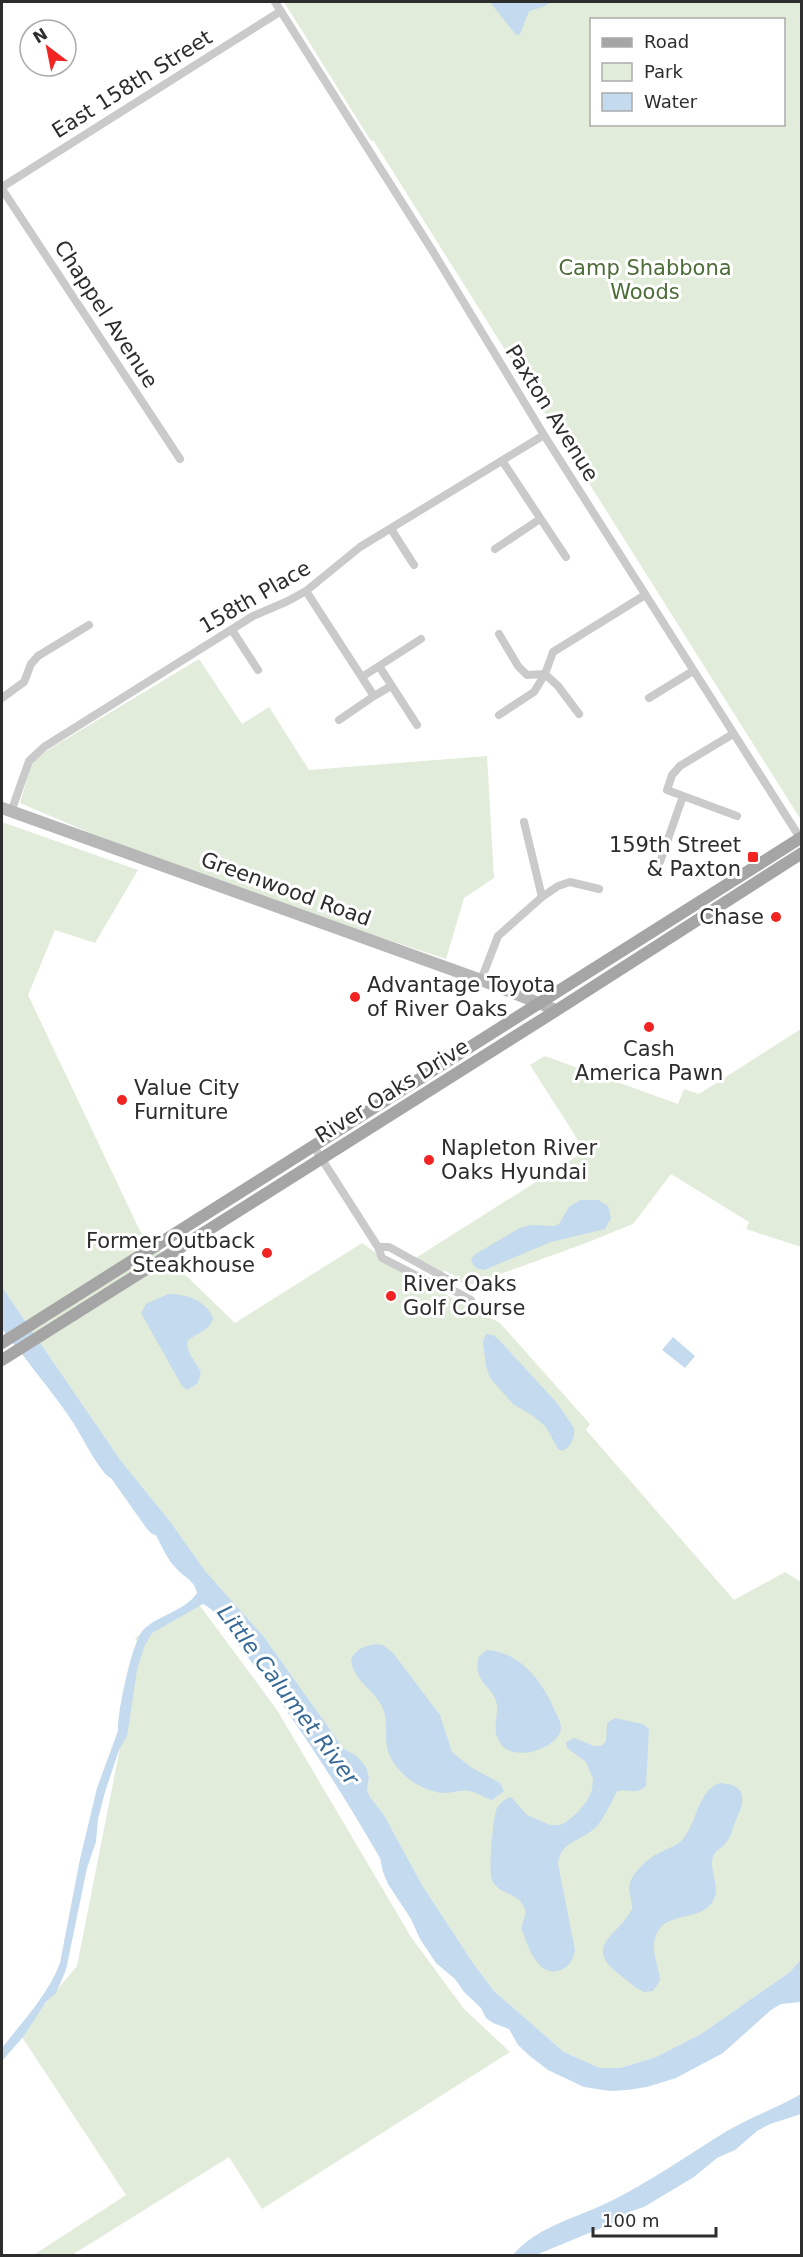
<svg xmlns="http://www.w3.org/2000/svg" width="803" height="2257" viewBox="0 0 803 2257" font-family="'DejaVu Sans',sans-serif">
<rect width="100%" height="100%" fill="#fff"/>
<path fill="#e2ecda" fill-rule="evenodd" d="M284,2H801V820L373,140L371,141ZM592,20H784V124H592Z
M199,659L242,724L269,707L309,770L487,756L494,878L464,898L446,959L331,921L130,850L20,803L33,759Z
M2,822L138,870L95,943L55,930L28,995L140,1231L235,1323L362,1243L403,1272L500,1323L590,1424L586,1430L734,1600L785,1572L801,1582V1959L790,1972L701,2034L656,2057L620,2068H600L564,2052L494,1991L473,1963L422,1885L384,1815L370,1797L367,1790L369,1778L357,1756L344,1749L264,1637L205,1572L169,1520L121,1461L2,1287Z
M801,1029V1247L746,1229L749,1222L671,1174L633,1224L586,1243L467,1286L459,1281L458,1277L445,1271L441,1273L414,1259L585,1151L530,1065L545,1056L678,1104L684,1089L699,1094Z
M195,1599L277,1710L411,1937L464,2009L510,2052L262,2209L229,2157L72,2255L32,2256L126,2195L20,2034L77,1966L140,1646L135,1638Z"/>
<path fill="#c4daee" d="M490,2H551L543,7L529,11L520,34L516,35Z
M580,1200H598L608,1206L611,1218L605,1229L551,1242L484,1270C477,1269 473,1267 471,1260L474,1255L520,1228L531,1225L554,1226L559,1224L569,1207Z
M2,1287L121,1461L169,1520L205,1571L264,1637L344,1749L357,1756L366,1767L369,1778L367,1790L370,1797L384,1815L422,1885L473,1963L494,1991L564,2052L600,2068H620L656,2057L701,2034L790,1972L801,1959V2002L781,2004L771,2010L723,2053L676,2078L647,2087L627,2090L610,2091L584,2087L548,2070L531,2057L518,2045L509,2029L493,2023L486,2018L481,2008L464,1992L455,1979L436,1963L420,1939L411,1919L388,1884L383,1872L380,1858C336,1782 287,1707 233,1638C224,1625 217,1611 203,1604L152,1633L144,1647L137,1670L127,1736L119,1750L105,1792L98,1819L96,1842L87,1868L66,1970L56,1993L46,2002L23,2037L2,2061V2048C22,2022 48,1995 60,1963L80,1859L97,1788L118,1731C117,1715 132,1640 144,1629C159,1615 185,1611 197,1593C194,1579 184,1578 176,1568C167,1559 162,1547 156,1535L152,1534L147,1529L111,1478C102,1476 81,1435 74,1424C58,1399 39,1377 22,1354C16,1346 6,1337 2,1328C0,1320 2,1296 2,1287Z
M168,1294C186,1294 206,1300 213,1318C211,1329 197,1334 188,1340C184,1351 197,1362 201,1373L197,1384L187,1390L182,1386L141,1313L146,1304Z
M486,1334L493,1335L498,1339L557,1403L574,1428C575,1438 571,1448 561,1451L558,1449L546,1427L533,1416L513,1404L490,1378L486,1366L483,1342Z
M673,1337L695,1356L685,1368L662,1350Z
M377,1644L383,1645L393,1653L440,1715L452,1752L472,1768L500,1783L504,1791L492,1800C484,1798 478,1793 470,1791C461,1789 452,1793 443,1793C421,1791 397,1774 389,1754C383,1739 389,1723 383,1709C376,1690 354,1683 351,1660C356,1648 365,1646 377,1644Z
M487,1650C521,1652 543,1683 555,1711C558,1718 563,1724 560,1732C553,1751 509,1763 499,1741C492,1729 498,1718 497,1705C495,1686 471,1683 479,1656Z
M615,1718L643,1724L649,1729L646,1786C635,1796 628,1788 617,1791C611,1803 606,1814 598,1825C584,1841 560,1840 558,1864L575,1950C573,1958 571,1965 563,1969C541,1980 529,1951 524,1935C523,1932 521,1930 522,1926C523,1917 529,1915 523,1905C516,1892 499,1895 492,1880C488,1873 493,1816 497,1808C501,1802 505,1799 511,1797L527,1815L550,1825H560L566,1822L577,1813L587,1801L592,1790L593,1779L586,1762L567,1748L566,1742L574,1738L594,1746H601L606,1742L607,1723Z
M720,1783C750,1785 744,1804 735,1822C732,1830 731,1837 726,1843C722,1848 716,1850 713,1856C708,1871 724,1890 710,1905C697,1920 668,1913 658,1931C648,1949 659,1963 660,1981L653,1991L644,1992C635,1988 628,1981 620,1975C582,1946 617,1937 632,1909C633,1898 625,1890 632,1878C638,1867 651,1856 663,1851C671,1847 677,1846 683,1839C698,1821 697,1791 720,1783Z
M801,2094V2114L770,2124L757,2131L735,2150L717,2158L694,2177L644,2207L626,2213L618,2221L536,2255H513C537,2226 580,2217 613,2200C653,2180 689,2154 727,2131C751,2117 777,2108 801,2094Z"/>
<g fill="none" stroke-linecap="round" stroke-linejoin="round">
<path stroke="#cacaca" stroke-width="8" d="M275,2L432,250L544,435L802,841
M2,187L281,11
M2,189L180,459
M503,462L566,557
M391,529L414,565
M495,549L540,519
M306,591L374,696L391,686
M232,630L258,670
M499,634L518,666L527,675L545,674L558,686L579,714
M379,666L417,725
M362,677L421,639
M2,698L24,682L31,664L38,656L89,625
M649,698L693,671
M499,715L534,692L545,674L553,652L645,595
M339,720L374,696
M733,734L680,766L672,775L667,790L737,816
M11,812L29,761L44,747L253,616L288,601L306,591L360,547L544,435
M524,822L542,897
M660,862L683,796
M481,980L498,936L542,897L558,886L570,882L599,889
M314,1147L378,1247L382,1258L441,1288L453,1290L471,1300
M378,1247H389L447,1279L453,1290"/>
<path stroke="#b7b7b7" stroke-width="12" d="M2,808L481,980L556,1010"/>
<path stroke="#a5a5a5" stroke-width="12" d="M2,1343L802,837
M2,1360L546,1017L802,853"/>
</g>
<g fill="#f12323" stroke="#fff" stroke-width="2">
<rect x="747" y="851" width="12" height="12" rx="3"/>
<circle cx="776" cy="917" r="6"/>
<circle cx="355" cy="997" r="6"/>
<circle cx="649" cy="1027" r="6"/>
<circle cx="122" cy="1100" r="6"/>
<circle cx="429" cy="1160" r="6"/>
<circle cx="267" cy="1253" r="6"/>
<circle cx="391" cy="1296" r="6"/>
</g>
<g text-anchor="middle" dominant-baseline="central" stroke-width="6" stroke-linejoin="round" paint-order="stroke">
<g font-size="21" fill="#2d2d2d" stroke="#fff">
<text transform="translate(132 84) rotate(-32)">East 158th Street</text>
<text transform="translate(106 314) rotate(57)">Chappel Avenue</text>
<text transform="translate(552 413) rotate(58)">Paxton Avenue</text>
<text transform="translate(255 597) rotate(-30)">158th Place</text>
<text transform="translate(286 889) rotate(20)">Greenwood Road</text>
<text transform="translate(392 1091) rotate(-32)">River Oaks Drive</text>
</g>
<g font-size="21" fill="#4c6c38" stroke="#fff">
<text x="645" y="268">Camp Shabbona<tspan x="645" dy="24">Woods</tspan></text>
</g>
<g font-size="21" fill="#2d2d2d" stroke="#fff" text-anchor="start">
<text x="741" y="845" text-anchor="end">159th Street<tspan x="741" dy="24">&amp; Paxton</tspan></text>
<text x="764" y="917" text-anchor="end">Chase</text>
<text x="367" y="985">Advantage Toyota<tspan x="367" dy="24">of River Oaks</tspan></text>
<text x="649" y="1049" text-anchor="middle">Cash<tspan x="649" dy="24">America Pawn</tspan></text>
<text x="134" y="1088">Value City<tspan x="134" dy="24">Furniture</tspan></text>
<text x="441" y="1148">Napleton River<tspan x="441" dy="24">Oaks Hyundai</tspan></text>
<text x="255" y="1241" text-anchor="end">Former Outback<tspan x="255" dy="24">Steakhouse</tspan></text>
<text x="403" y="1284">River Oaks<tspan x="403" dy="24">Golf Course</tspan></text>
</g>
<g font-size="22" font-style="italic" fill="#366995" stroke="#fff">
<text transform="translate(288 1695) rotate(53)">Little Calumet River</text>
</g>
</g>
<rect width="803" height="2257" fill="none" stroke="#2d2d2d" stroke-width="6"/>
<rect x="590" y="18" width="195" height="108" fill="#ffffff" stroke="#ababab" stroke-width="1.5"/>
<rect x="602" y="38" width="30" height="9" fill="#a5a5a5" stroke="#ababab" stroke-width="1.5"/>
<text x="644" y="48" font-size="18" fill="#2d2d2d">Road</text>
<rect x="602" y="63" width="30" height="18" fill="#e2ecda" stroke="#ababab" stroke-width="1.5"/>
<text x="644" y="78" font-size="18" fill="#2d2d2d">Park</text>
<rect x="602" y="93" width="30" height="18" fill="#c4daee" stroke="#ababab" stroke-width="1.5"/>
<text x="644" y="108" font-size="18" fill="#2d2d2d">Water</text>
<g transform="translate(48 48) rotate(328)"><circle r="28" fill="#ffffff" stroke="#ababab" stroke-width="1.5"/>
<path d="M0-4.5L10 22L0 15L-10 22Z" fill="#f12323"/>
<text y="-9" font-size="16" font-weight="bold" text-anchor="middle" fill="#2d2d2d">N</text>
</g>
<path d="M593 2227v9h123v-9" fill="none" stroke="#2d2d2d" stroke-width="3"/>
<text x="602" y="2227" font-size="18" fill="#2d2d2d" stroke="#ffffff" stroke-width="4.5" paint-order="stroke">100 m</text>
</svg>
